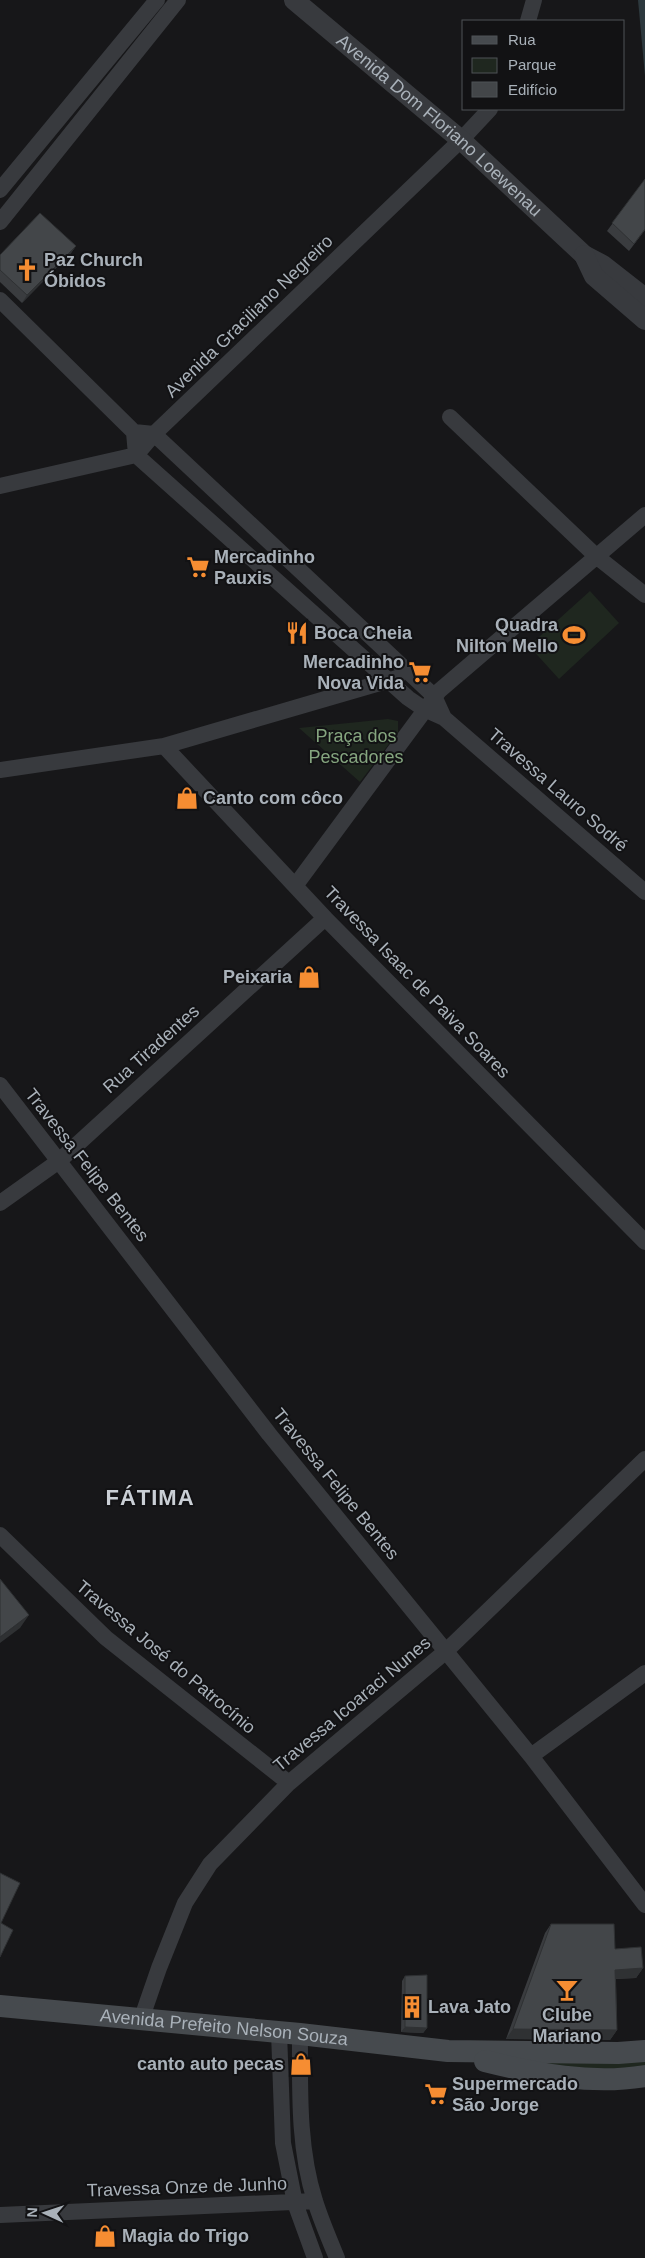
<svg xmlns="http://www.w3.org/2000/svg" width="645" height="2258" viewBox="0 0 645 2258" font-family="Helvetica,sans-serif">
<rect width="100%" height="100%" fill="#171719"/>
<path fill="#1f271f" d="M590,591L619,623L559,679L529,646Z
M388,719L398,721V732L360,782L299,728Z
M504,2056C552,2062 597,2067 645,2058V2069L588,2075Z"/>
<path fill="#2d393e" d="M638,0H645V76Z"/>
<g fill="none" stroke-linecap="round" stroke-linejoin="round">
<path stroke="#383a3e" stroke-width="16" d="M528,21L534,0
M0,190L157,0
M0,222L178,0
M0,300L134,432L154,434L434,696L444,718
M450,417L596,556L645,595
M134,432L136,455L408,698L424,709L444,718L645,892
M0,486L136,455L154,434L461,140L490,109
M164,746L325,918L645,1242
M0,770L164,746L397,678
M295,886L439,691L645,515
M0,1085L269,1434L531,1756L645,1905
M0,1203L59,1161L325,918
M0,1535L106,1638L289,1783
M531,1756L645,1673
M141,2020L159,1968L185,1903L210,1864L289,1783L445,1652L645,1459
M279,2032L283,2143L295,2203L315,2258
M300,2034C300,2090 298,2148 315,2201C321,2220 329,2239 337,2258
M0,2215L315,2201"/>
<g stroke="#383a3e" stroke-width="20">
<path id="s1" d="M294,0L461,140L584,255L603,265L645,298"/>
<path d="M584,255L594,276L645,320"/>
</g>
<g stroke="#464a4e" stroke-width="22">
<path id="s2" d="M0,2006L300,2034L448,2051L618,2053L645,2051"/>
<path d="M485,2061C537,2074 591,2085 645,2076"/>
</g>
</g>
<path fill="#3a3c3f" d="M645,179V230L629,251L607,231Z
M76,246L71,253L22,303L0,282V255Z
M551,1924L615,1949L643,1968L636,1978L616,1979L617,2030L610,2040L506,2039L545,1933Z
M405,1976L427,2028L423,2033L401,2032L402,1981Z"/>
<path fill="#2f3133" d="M76,246L71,253L22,303L27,295Z
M29,1615L20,1628L0,1643V1637Z
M643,1968L636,1978L609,1979L615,1970Z
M405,2027L427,2028L423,2033L401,2032Z
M513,2029L617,2030L610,2040L506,2039Z"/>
<path fill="#434649" stroke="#2f3133" d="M645,179V229L634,244L612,223Z
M40,213L76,246L27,295L0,270V255Z
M0,1579L29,1615L0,1637Z
M0,1873L20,1883L1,1923L13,1930L0,1957Z
M551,1924H614L615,1949L641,1947L643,1968L615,1970L617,2030L513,2029Z
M427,1975V2028L405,2027V1976Z"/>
<defs>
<symbol id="church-bare" viewBox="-9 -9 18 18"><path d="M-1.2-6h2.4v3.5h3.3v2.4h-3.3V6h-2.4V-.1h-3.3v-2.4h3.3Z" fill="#f68d32" stroke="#121214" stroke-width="2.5" paint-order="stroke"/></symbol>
<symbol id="supermarket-bare" viewBox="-9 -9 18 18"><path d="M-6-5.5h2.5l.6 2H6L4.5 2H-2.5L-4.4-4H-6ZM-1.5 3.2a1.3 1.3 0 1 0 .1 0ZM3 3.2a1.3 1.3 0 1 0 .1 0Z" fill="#f68d32" stroke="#121214" stroke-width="2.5" paint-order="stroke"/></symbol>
<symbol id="restaurant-bare" viewBox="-9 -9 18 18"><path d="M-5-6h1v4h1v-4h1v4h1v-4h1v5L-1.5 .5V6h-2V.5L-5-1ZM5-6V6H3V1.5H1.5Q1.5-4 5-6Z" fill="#f68d32" stroke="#121214" stroke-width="2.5" paint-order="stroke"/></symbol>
<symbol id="stadium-bare" viewBox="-9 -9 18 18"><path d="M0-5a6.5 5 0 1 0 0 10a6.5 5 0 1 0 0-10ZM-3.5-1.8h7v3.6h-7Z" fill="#f68d32" stroke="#121214" stroke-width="2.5" paint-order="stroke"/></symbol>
<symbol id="shop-bare" viewBox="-9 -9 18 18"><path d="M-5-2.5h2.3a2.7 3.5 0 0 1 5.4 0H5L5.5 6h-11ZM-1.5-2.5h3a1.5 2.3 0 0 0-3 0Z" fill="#f68d32" stroke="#121214" stroke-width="2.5" paint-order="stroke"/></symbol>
<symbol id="bar-bare" viewBox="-9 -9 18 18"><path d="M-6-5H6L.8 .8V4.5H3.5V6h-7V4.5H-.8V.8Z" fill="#f68d32" stroke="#121214" stroke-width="2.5" paint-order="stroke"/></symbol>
<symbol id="building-bare" viewBox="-9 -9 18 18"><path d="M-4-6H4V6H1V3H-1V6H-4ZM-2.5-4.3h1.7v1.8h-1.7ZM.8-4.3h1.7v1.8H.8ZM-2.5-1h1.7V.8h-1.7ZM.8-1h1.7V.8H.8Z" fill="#f68d32" stroke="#121214" stroke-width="2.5" paint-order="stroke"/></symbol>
</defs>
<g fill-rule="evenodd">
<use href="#church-bare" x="11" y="254" width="32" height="32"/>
<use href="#supermarket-bare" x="182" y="551" width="32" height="32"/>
<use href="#restaurant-bare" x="281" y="617" width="32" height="32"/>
<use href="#stadium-bare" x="558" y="619" width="32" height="32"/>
<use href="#supermarket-bare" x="404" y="656" width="32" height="32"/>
<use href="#shop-bare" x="171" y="782" width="32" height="32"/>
<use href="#shop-bare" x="293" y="961" width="32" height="32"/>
<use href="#bar-bare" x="551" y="1974" width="32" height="32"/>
<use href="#building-bare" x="396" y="1991" width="32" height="32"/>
<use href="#shop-bare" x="285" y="2048" width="32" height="32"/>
<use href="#supermarket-bare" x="420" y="2078" width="32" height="32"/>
<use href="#shop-bare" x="89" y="2220" width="32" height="32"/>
</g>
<g text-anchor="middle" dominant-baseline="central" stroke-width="4" stroke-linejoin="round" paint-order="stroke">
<g font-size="18" fill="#a9b1b9" stroke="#121214">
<text stroke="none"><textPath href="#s1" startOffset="192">Avenida Dom Floriano Loewenau</textPath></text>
<text transform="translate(249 316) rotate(-44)">Avenida Graciliano Negreiro</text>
<text transform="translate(558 790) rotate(41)">Travessa Lauro Sodré</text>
<text transform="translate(417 982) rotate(46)">Travessa Isaac de Paiva Soares</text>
<text transform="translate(151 1049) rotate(-42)">Rua Tiradentes</text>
<text transform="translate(87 1165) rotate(52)">Travessa Felipe Bentes</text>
<text transform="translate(336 1484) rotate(51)">Travessa Felipe Bentes</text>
<text transform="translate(166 1657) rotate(40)">Travessa José do Patrocínio</text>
<text transform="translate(352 1704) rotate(-40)">Travessa Icoaraci Nunes</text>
<text stroke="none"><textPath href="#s2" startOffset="225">Avenida Prefeito Nelson Souza</textPath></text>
<text transform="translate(187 2187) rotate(-2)">Travessa Onze de Junho</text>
</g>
<g font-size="18" font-weight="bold" fill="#a9b1b9" stroke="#121214" text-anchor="start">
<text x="44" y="260">Paz Church<tspan x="44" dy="21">Óbidos</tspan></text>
<text x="214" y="557">Mercadinho<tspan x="214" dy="21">Pauxis</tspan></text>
<text x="558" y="625" text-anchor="end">Quadra<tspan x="558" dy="21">Nilton Mello</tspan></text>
<text x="314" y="633">Boca Cheia</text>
<text x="404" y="662" text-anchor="end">Mercadinho<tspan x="404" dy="21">Nova Vida</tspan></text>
<text x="203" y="798">Canto com côco</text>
<text x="292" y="977" text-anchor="end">Peixaria</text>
<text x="428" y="2007">Lava Jato</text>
<text x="567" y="2015" text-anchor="middle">Clube<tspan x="567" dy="21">Mariano</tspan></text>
<text x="284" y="2064" text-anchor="end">canto auto pecas</text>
<text x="452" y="2084">Supermercado<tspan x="452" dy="21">São Jorge</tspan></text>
<text x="122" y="2236">Magia do Trigo</text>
</g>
<g font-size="18" fill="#85a57f" stroke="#121214">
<text x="356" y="736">Praça dos<tspan x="356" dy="21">Pescadores</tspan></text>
</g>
<g font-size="22" font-weight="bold" letter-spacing="1" fill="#cacfd5" stroke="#121214">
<text x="150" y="1497">FÁTIMA</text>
</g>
</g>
<rect x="462" y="20" width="162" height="90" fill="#121214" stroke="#4e5256"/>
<rect x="472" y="36" width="25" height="8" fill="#464a4e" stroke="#4e5256"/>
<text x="508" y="45" font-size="15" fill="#a9b1b9">Rua</text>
<rect x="472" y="58" width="25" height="15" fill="#1f271f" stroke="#4e5256"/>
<text x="508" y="70" font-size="15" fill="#a9b1b9">Parque</text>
<rect x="472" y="82" width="25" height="15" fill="#434649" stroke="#4e5256"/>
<text x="508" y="95" font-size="15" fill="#a9b1b9">Edifício</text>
<g transform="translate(45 2213) rotate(273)" stroke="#121214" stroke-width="4" paint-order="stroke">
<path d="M0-4L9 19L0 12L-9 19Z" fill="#a9b1b9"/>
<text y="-8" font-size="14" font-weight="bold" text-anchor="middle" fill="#a9b1b9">N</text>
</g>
</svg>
